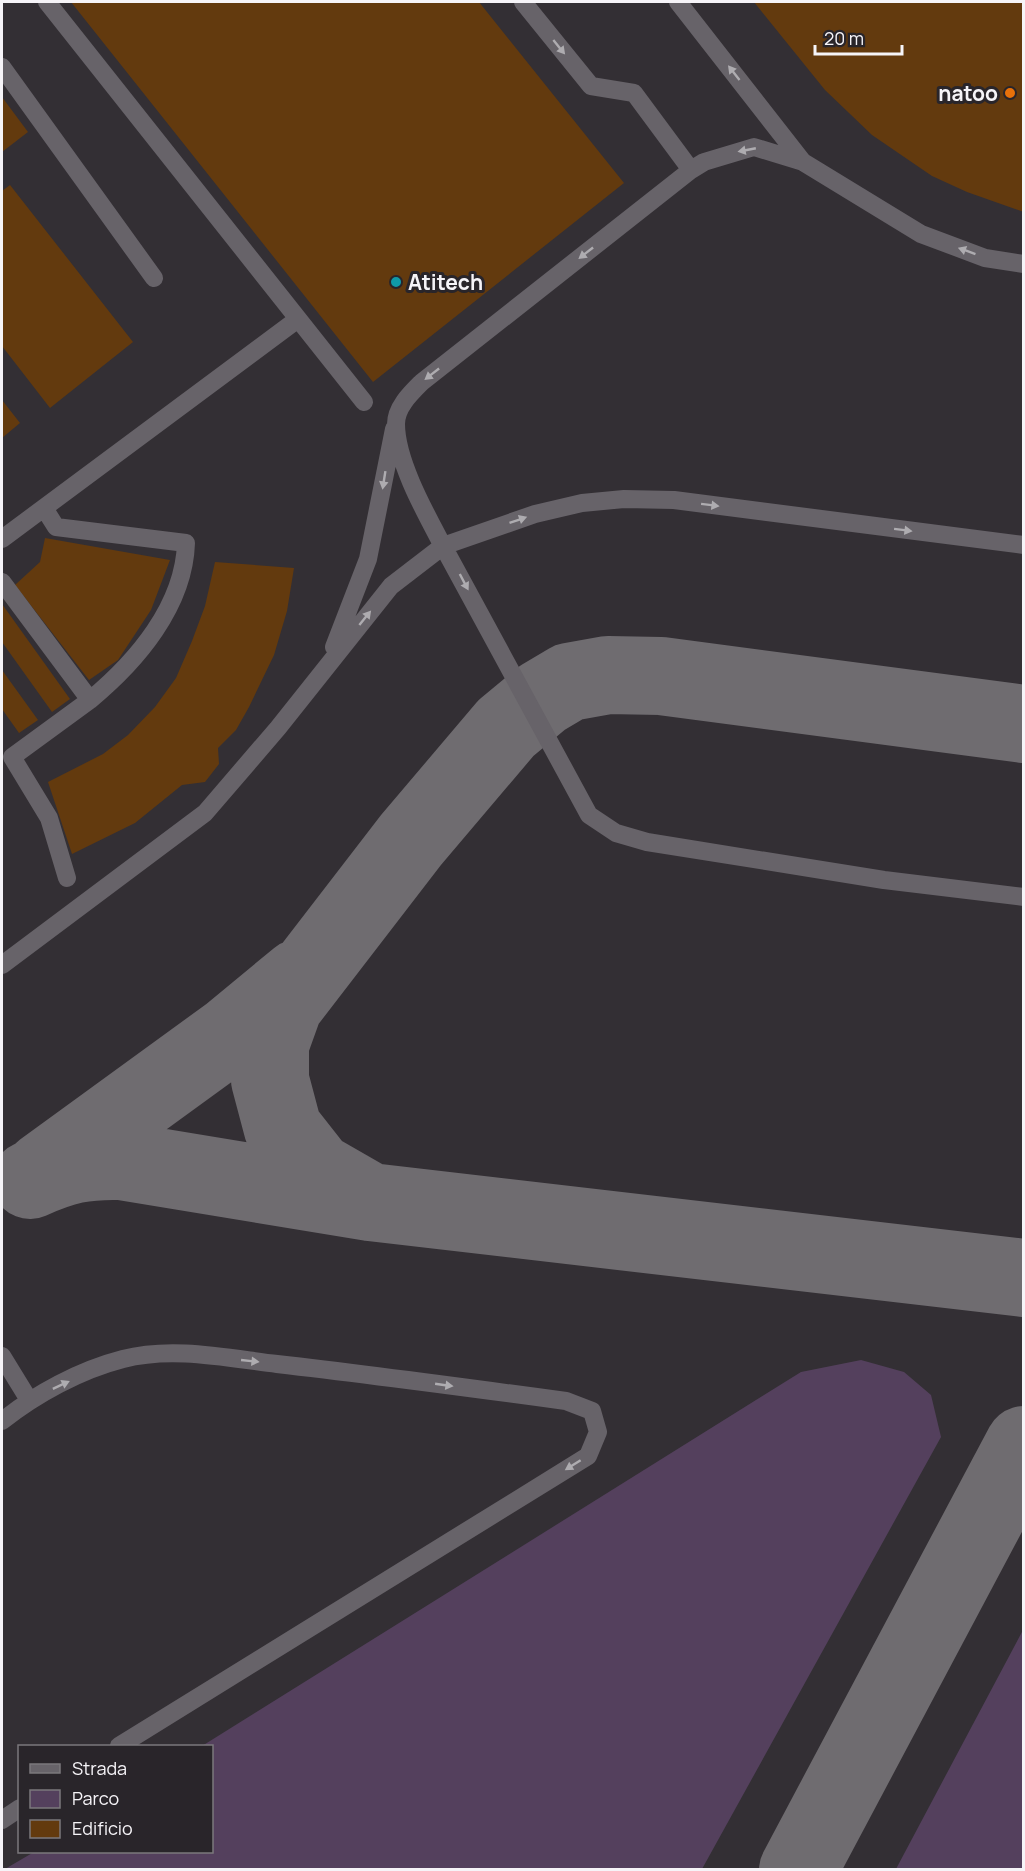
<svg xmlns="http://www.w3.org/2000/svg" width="1025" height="1871" viewBox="0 0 1025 1871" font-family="Manrope,sans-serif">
<rect width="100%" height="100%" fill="#332f34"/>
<path fill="#54405d" d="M861,1360L904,1372L931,1395L941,1437L702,1869H5L34,1852H212V1746H202L801,1372Z
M1023,1630V1869H896Z"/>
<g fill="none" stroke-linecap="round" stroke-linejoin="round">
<path stroke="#6f6c70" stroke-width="78" d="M43,1171L230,1035L299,978
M30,1180C64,1165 84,1160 121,1161L370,1202L1024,1278
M370,1202L316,1171L283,1129L270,1080V1044L284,1005L411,840L506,728L542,698L569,682L608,675L661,676L1024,724
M798,1870L1024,1445"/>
</g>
<path fill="#633a0e" d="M71,2H479L624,183L373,382Z
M754,2H1024V212L967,192L932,176L872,135L825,90Z
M2,97L28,132L2,152Z
M10,185L133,342L50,408L2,346V191Z
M2,400L20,423L2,438Z
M45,538L170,560L151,610L118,660L89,680L15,585L40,562Z
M215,562L294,568L287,611L274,655L249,707L236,730L218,748L219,764L205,782L182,785L135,823L72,854L48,782L103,754L128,735L155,707L176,678L192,641L205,606Z
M2,604L70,699L52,712L2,642Z
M2,670L38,720L19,733L2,709Z"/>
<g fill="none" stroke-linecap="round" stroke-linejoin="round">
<path stroke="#676369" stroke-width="18" d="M47,2L364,402
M523,2L591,86L634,93L691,170
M678,2L803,162L921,234L985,258L1024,264
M2,67L154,278
M803,162L754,147L704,162L691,170L422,382C411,393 396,407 396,424C396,461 426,514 443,546L589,815L616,833L647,842L884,880L1024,897
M2,539L298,319
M2,582L90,700C137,661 184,606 186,543L56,527L44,508
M334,647L368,559L394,429
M67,878L49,818L12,757L90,700
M2,965L205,813L278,728L391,586L443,546L535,514L582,503L624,499L674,500L1024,545
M2,1356L29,1400
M2,1421C36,1394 80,1370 123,1359C172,1346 227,1358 277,1364C373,1375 470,1388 566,1401L592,1411L598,1432L588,1456L119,1746
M2,1820L20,1808"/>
</g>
<defs><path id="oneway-solid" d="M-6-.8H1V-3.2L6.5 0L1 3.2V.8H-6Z" transform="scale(1.5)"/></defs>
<g fill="#aeacb0">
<use href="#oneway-solid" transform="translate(559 47) rotate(51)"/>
<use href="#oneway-solid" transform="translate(734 73) rotate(-128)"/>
<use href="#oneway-solid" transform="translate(747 150) rotate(169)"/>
<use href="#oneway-solid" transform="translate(967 251) rotate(-160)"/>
<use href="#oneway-solid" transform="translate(586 253) rotate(142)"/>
<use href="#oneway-solid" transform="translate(432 374) rotate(142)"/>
<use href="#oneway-solid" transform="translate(384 480) rotate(99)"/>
<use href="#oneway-solid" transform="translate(710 505) rotate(7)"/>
<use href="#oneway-solid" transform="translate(518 520) rotate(-19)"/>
<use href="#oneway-solid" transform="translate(903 530) rotate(7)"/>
<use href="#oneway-solid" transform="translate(464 582) rotate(62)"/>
<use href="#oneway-solid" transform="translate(365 618) rotate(-51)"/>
<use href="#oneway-solid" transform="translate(250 1361) rotate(6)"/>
<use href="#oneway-solid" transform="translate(61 1385) rotate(-25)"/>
<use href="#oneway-solid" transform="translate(444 1385) rotate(8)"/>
<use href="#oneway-solid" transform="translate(573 1465) rotate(148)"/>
</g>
<circle fill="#e8710a" stroke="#29252a" stroke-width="2" cx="1010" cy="93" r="6"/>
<circle fill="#0f9aa8" stroke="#29252a" stroke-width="2" cx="396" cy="282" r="6"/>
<g text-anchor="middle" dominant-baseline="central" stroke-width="6" stroke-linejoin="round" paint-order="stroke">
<g font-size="21" font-weight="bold" fill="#f6f4f8" stroke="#29252a" text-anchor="end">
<text x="998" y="93">natoo</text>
<text x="408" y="282" text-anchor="start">Atitech</text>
</g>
</g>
<rect width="1025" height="1871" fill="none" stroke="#f6f4f8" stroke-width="6"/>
<rect x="18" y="1745" width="195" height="108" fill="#29252a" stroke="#7b787c" stroke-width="1.5"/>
<rect x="30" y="1764" width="30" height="9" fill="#676369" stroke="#7b787c" stroke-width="1.5"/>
<text x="72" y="1775" font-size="18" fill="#f6f4f8">Strada</text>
<rect x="30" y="1790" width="30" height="18" fill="#54405d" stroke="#7b787c" stroke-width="1.5"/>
<text x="72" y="1805" font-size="18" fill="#f6f4f8">Parco</text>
<rect x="30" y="1820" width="30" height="18" fill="#633a0e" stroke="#7b787c" stroke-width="1.5"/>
<text x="72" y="1835" font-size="18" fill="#f6f4f8">Edificio</text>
<path d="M815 45v9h87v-9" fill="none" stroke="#f6f4f8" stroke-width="3"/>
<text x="824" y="45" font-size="18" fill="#f6f4f8" stroke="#29252a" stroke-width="4.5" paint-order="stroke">20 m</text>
</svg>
